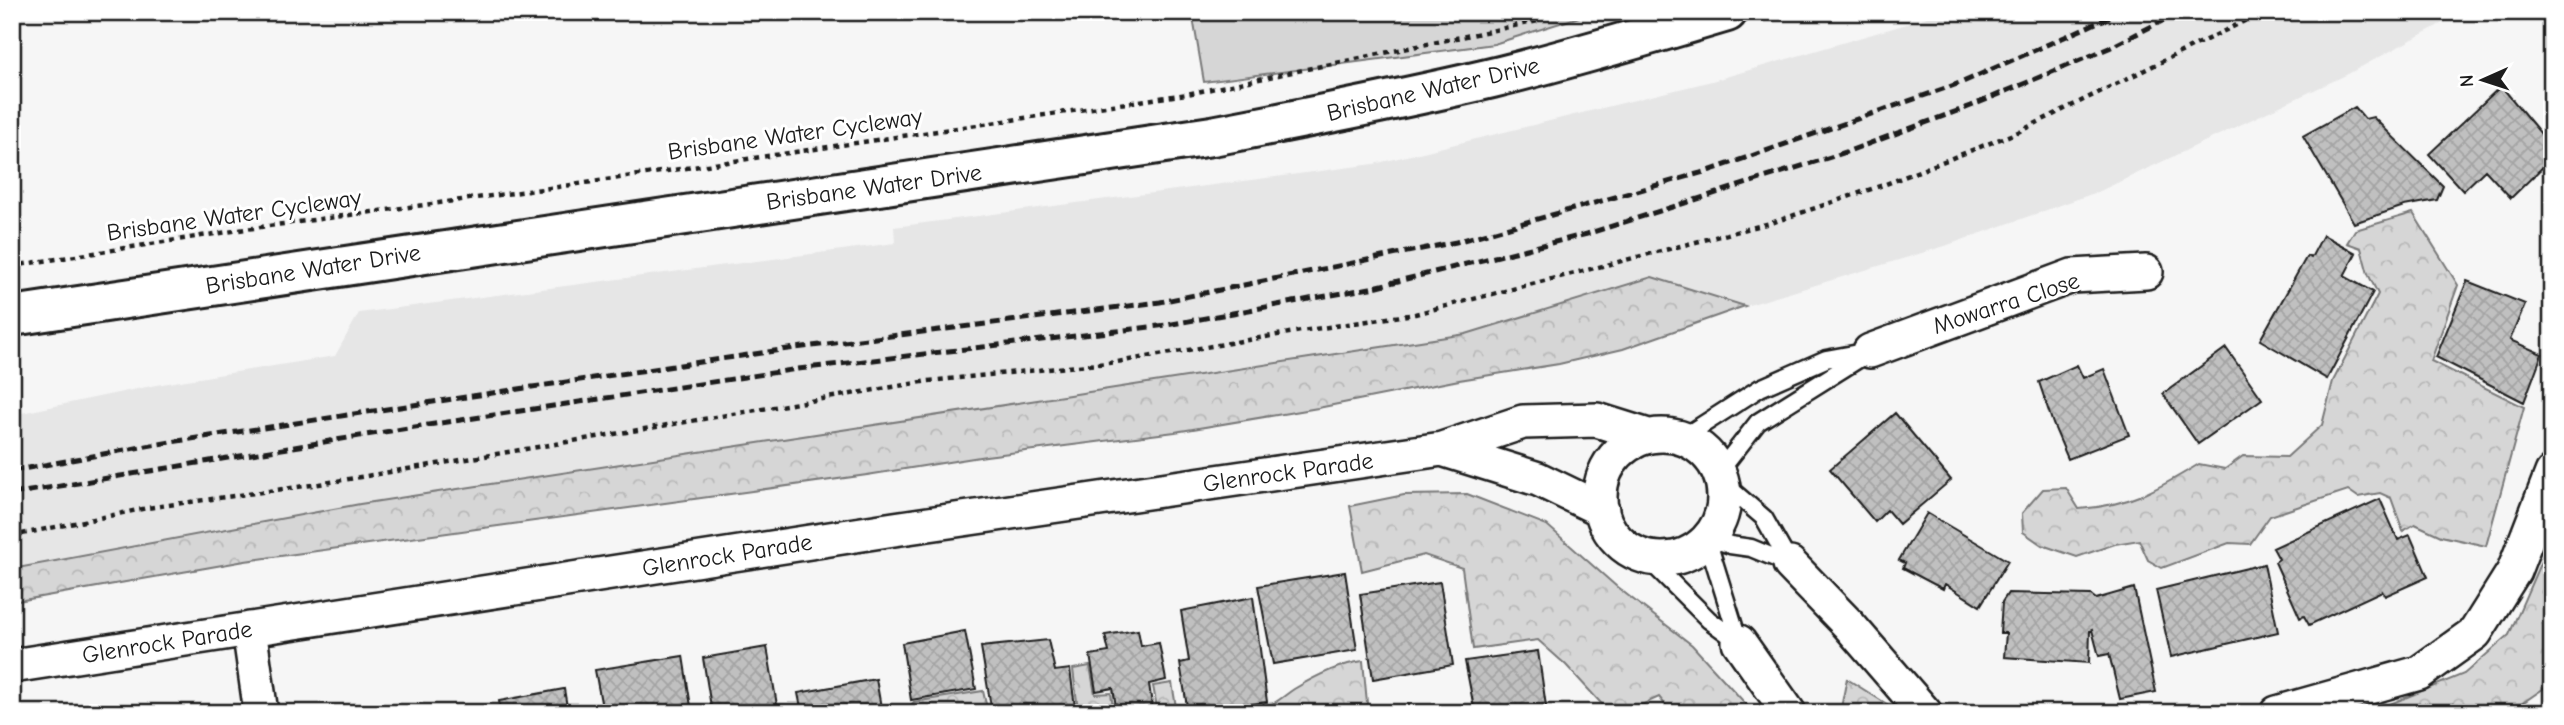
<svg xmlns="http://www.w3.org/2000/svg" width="2564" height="725" viewBox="0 0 2564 725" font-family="'Comic Neue',sans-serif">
<defs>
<pattern id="forest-crowns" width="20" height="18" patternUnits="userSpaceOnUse" patternTransform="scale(1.75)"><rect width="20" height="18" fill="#d6d6d6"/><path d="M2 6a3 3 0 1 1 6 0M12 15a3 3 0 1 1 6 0" fill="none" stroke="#b7b7b7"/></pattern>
<pattern id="building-cross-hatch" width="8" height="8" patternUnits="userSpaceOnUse" patternTransform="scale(1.75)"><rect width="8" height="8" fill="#c0c0c0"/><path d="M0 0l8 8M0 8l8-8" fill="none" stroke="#a4a4a4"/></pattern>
</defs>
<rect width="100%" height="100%" fill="#f6f6f6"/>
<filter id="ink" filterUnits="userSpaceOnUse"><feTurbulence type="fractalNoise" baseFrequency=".0143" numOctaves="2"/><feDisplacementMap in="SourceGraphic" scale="14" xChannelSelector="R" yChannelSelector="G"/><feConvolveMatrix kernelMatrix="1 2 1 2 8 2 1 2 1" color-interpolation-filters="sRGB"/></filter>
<g filter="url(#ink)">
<path fill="#e6e6e6" d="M1938,12H2463L2346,75L2100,191L1945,246L1729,311L1623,349L1559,364L1175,432L986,456L867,475L245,561L12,602V415L156,385L335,356L359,313L895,243L894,227L1374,164L1712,81L1917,21Z"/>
<path fill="url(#forest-crowns)" stroke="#797979" stroke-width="2" d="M2413,213L2458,285L2431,361L2524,407L2486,546L2441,536L2415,524L2403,531L2391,498L2380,493L2358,497L2348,490L2270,516L2250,544L2229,543L2162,568L2148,560L2139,540L2115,544L2077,557L2042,545L2023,532L2022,513L2043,489L2066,488L2079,509C2129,506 2158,489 2199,464L2225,469L2243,456L2287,457L2322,425L2333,381L2378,294L2368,274L2361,248L2347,243L2355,230Z
M1652,277L1745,306L1623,349L1559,364L1459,380L1318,408L1175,432L986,456L867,475L245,561L12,602V569L360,504L1466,334Z
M1467,494L1547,525L1617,587L1692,645L1754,713H1672L1659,697L1624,713H1610L1566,665L1538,640L1473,649L1462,568L1424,555L1362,571L1350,506L1404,495Z
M2552,536L2550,684L2508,713H2368L2464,674L2509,635Z
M1363,661L1368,713H1260L1259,708C1274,706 1282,697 1294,689C1314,677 1339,664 1363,661Z
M1090,666L1095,694L1111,693L1114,713H1071V710H1078L1073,669Z
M1847,678V679L1901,713H1840Z
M1172,683L1177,713H1158L1153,686Z
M983,691L988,713H903L914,702Z"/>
<path fill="#d6d6d6" stroke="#797979" stroke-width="2" d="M1192,12H1595L1494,44L1204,82Z"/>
<path fill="url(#building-cross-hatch)" stroke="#1c1c1c" stroke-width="2" d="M2501,86L2552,147V158L2511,198L2485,170L2463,191L2429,154Z
M2355,107L2365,119L2373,117L2443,186L2437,200L2404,206L2354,223L2303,136Z
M2323,235L2356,253L2344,276L2373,292L2327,379L2260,340L2307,256L2311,258Z
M2467,281L2525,304L2510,340L2542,354L2524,402L2436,357Z
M2226,348L2262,399L2198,444L2163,394Z
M2077,365L2083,378L2104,369L2129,435L2068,459L2053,424L2039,382Z
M1895,413L1951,480L1899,524L1887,510L1875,522L1830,469Z
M2380,499L2398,540L2410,535L2428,577L2385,596L2382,591L2309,625L2304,616L2300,618L2275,562L2279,559L2273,548Z
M1927,513L2008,561L1980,606L1945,584L1943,589L1903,568L1905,563L1899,560Z
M2264,564L2278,632L2171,657L2156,590Z
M1345,572L1357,650L1273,664L1258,586Z
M1440,582L1453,665L1373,679L1360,594Z
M2134,588L2156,692L2120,699L2109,654L2099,656L2092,630L2090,631L2089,663L2004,657L2006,633H2000L2002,602L2008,593L2091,595L2096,599Z
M1253,597L1267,702L1188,713L1180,663L1189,661L1181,611Z
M1138,630L1141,646L1159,643L1166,680L1149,684L1153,712L1117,713L1113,688L1096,691L1090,655L1109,652L1105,635Z
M965,631L976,689L911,700L902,643Z
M1048,640L1055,671L1070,669L1075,707L1055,710V713H992L981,647Z
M767,647L777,705L752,709V713H712L703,658Z
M1538,651L1547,713H1475L1465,661Z
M683,656L692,713H603L595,670Z
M876,679L882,713H802L798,693Z
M564,689L568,713H501L499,701Z"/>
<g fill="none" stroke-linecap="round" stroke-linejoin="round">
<defs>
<path id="lane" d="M1682,438L1760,388L1826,359L1870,351
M1719,472L1758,422L1865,355
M1722,482L1764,518L1790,564
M1709,537L1730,545L1751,548L1790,564
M1707,539L1739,642
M1646,557L1709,620L1739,642"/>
<path id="street" d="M1870,351L2072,276L2146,272
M1600 497a62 62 0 1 1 124 0a62 62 0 1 1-124 0Z
M1442,449L1538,479L1602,510
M1790,564L1848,624L1925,713
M249,629L261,713
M1739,642L1789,713
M12,666L894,529L1442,449L1523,422L1597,420L1648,436
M2277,713L2419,673L2475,633L2514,571L2552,473"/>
<path id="secondary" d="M12,316L1212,136C1306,118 1399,100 1492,78C1571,59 1649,35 1727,12"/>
</defs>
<use href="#lane" stroke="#1c1c1c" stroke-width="21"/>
<use href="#street" stroke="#1c1c1c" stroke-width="38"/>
<use href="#secondary" stroke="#1c1c1c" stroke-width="44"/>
<path stroke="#1c1c1c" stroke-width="4.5" stroke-dasharray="5 5" stroke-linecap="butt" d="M12,266L246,229L565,186L1187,94L1538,21
M12,536L147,508L319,484L928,381L1117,362L1301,331L1415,314L1774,222L1886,184L2018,132L2263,12"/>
<use href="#lane" stroke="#fff" stroke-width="16"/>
<use href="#street" stroke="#fff" stroke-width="33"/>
<use href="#secondary" stroke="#fff" stroke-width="38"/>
<path stroke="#1c1c1c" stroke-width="5" stroke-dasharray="10 5" stroke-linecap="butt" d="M12,471L152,445L472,396L788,349L1160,302L1456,242L1711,170L1963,82L2121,12
M12,494L402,429L798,369L1167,325L1370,288L1587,234L1846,152L1971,106L2109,48L2180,12"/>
</g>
</g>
<g text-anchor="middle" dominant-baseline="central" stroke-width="6" stroke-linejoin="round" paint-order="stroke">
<g font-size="24" fill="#1c1c1c" stroke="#fff">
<text transform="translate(1433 89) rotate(-13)">Brisbane Water Drive</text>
<text transform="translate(795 134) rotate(-8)">Brisbane Water Cycleway</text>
<text transform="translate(874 187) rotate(-8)">Brisbane Water Drive</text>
<text transform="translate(234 215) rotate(-8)">Brisbane Water Cycleway</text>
<text transform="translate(313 269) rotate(-9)">Brisbane Water Drive</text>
<text transform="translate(2006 303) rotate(-18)">Mowarra Close</text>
<text transform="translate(1288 472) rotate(-8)">Glenrock Parade</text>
<text transform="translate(727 555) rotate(-9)">Glenrock Parade</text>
<text transform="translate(167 642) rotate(-9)">Glenrock Parade</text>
</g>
</g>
<rect width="2564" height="725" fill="none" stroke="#fff" stroke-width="42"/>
<rect x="21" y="21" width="2522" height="683" fill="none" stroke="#1c1c1c" stroke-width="2.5" filter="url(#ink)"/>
<g transform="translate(2483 80) rotate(267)" stroke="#ffffff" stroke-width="5" paint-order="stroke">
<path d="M0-5L12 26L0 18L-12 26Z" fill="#1c1c1c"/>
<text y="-10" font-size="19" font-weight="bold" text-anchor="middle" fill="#1c1c1c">N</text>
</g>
</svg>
